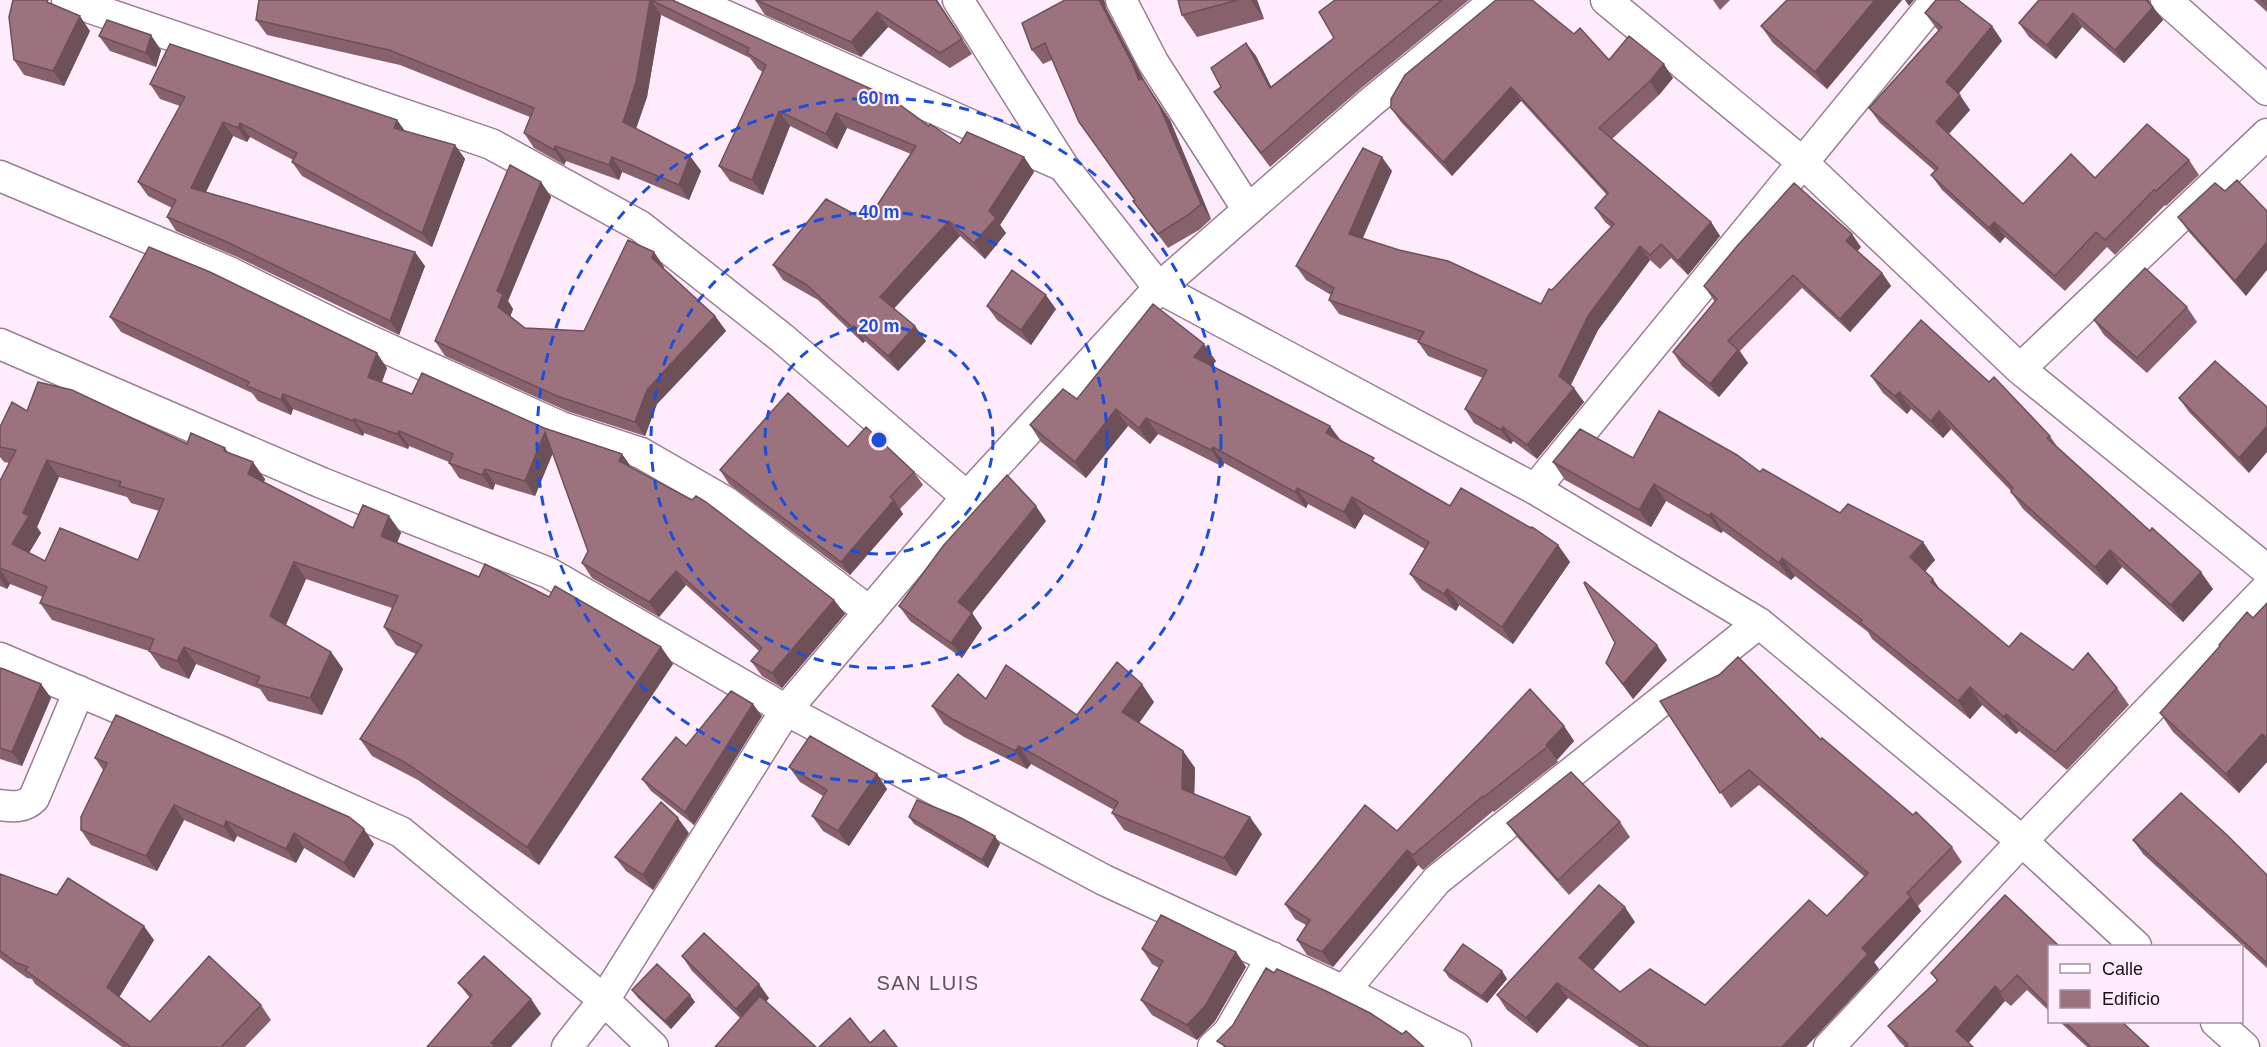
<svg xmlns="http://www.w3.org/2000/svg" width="2267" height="1047" viewBox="0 0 2267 1047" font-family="Arial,sans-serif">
<rect width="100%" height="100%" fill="#feebfc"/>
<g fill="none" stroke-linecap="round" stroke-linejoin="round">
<defs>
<path id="minor" d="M67,0L491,144L640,226L782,338L967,497
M690,0L1063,166
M958,0L1063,166L1159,288L1535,489L1759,623L2022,841L2136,946
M1121,0L1153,62L1248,210
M1606,0L1802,162L2020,369L2267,570
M2166,0L2267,90
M0,176L227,271L344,329L561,427L641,453L726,502L870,612
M0,344L322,483L549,573L786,710L1104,880L1344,991L1456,1047
M2020,369L2267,134
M1535,489L1936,0
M0,658L222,752L401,832L604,1000L653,1047
M0,805C14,807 24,808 34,798L79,691
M1344,991L1437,880L1759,623
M2216,1022L2244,1047
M567,1047L604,1000L786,710L967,497L1159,288L1370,103L1496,0
M1213,1047L1229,1032L1272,957
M1829,1047L2022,841L2267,588"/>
</defs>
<use href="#minor" stroke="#9a7e98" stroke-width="33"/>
<use href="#minor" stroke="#fff" stroke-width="30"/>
</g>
<path fill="#87626d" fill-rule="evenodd" d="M259,0H674V1L929,126L960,144L1024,157L1034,172L1000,225L1006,233L985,259L960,236L894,308L926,341L898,371L865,341L863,343L818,300L783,280L773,265L867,221L911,154L847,128L837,149L790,126L763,195L730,181L719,166L763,72L758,69L750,58L661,15L647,97L636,129L690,156L701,171L689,200L622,172L619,180L566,161L564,165L534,148L524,133L530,117L400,65L267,35L256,20Z
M755,0H937L972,54L950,68L888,27L861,57L765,15Z
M1065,0H1104L1106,8L1145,82L1170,120L1211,219L1199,230L1168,248L1133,201L1135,200L1052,60L1043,64L1032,50Z
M1178,0H1257L1264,19L1197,37L1182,15Z
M1335,0H1469L1359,90L1270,167L1214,92L1221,87L1246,43L1256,56L1271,87L1334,38Z
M1713,0H1730L1720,10Z
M1787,0H1902L1827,89L1773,43L1761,26Z
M2039,0L2151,4L2163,20L2124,63L2082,27L2056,59L2029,37L2019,23Z
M2254,0H2267V12Z
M51,4L90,31L64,86L24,75L14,60Z
M1925,13L1992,26L2002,41L1958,94L1970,110L1949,134L2023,204L2095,178L2189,160L2199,175L2166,206L2165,205L2115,255L2107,247L2065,291L2005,237L2000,243L1942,190L1931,175L1935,171L1880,123L1869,108L1939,31L1936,28Z
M1574,34L1609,60L1673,78L1659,95L1612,139L1711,222L1720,236L1688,275L1671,258L1660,269L1650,260L1598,330L1571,385L1584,402L1537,459L1513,441L1511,444L1474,423L1465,409L1483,378L1428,356L1418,342L1419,341L1339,314L1329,300L1331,295L1306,280L1296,266L1392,171L1363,238L1541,304L1611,227L1605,222L1595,208L1607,195L1521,101L1452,176L1401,122L1391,108Z
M99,36L161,50L156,67L110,51Z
M150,84L397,120L405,131L455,145L465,159L432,247L302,176L292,162L293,160L250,137L247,142L233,136L206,192L425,266L399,335L235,256L176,231L167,217L172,208L148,196L138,182L180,106L160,99Z
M541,182L551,197L508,301L513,309L510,317L525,328L584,331L654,252L664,267L663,268L715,316L726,331L657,404L645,436L567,411L445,356L435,341Z
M2225,191L2246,296L2189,232L2178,217Z
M1861,247L1857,251L1882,273L1891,286L1850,332L1802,288L1740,351L1748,363L1719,397L1682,366L1673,352L1715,302L1704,286Z
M987,306L1056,309L1031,345L997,320Z
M2187,307L2197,322L2147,373L2104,335L2094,320Z
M110,317L387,368L382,382L412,394L544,428L622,454L631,467L834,600L845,614L782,688L762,676L751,661L759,651L686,585L659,617L592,578L582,563L588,551L553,453L535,496L495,484L493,490L459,478L449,463V462L409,446L408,449L364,433L363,436L293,409L291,415L258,401L252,393L121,332Z
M1216,361L1212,366L1341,440L1379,465L1450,506L1558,545L1570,562L1513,644L1459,605L1456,611L1422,590L1410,574L1425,549L1364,514L1355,529L1308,504L1306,508L1224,463L1223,467L1158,434L1150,444L1128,426L1086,478L1041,442L1030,425L1077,399Z
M2215,361L2249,473L2189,412L2179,398Z
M1871,376L2050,436L2058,448L2213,589L2183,622L2122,567L2107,585L2023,509L2011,492V491L1951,429L1943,438L1911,409L1907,414L1883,393Z
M27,411L187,444L225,448L228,452L265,479L264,482L353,528L389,516L401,533L397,542L479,577L549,597L661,647L673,664L539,865L418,780L372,756L360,739L416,654L396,645L384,627L392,608L306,579L286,625L331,652L343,669L322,715L268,701L260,689L196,664L189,679L161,668L149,651L52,620L40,603L43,597L10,584L7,589L0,586V481L9,463L4,462L0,457V427ZM59,477L127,497L131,503L159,511L138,560L45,561L29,553L41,533L37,527Z
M848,447L914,472L923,485L900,509L903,514L850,575L729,484L720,470Z
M1633,458L1760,472L1840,513L1923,542L1935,560L1925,571L1942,592L2009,647L2073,670L2117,688L2129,705L2067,770L2019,731L2016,734L1982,705L1970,719L1872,639L1868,632L1795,576L1791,580L1723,531L1721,533L1666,501L1651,527L1565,480L1553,462Z
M1046,521L972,613L982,628L962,658L910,621L899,606Z
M2267,603V762L2239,793L2173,732L2160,713Z
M1667,660L1633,699L1606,663Z
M0,670L41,684L51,698L22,766L0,759Z
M1660,701L1821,740L1952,847L1962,862L1918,906L1921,911L1874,962L1879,969L1806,1047H1639L1568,998L1537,1033L1507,1010L1497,995L1635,922L1593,970L1620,992L1705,1005L1827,916L1865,877L1759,785L1731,808Z
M1154,702L1139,723L1183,751L1195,768L1194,794L1262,834L1236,876L1124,830L1112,813L1114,810L1031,764L1027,769L964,737L944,724L932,706L1077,715Z
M762,716L694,825L651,791L642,779L686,746Z
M1564,726L1574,741L1557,760L1558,762L1494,812L1493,811L1423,870L1418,865L1333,967L1307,955L1297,940L1306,925L1295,919L1285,904L1397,831Z
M95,758L374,844L354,878L304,848L296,863L237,836L234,842L184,820L157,871L91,845L81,830L103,770Z
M789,767L877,774L887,789L849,846L823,831L812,816L823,796L800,782Z
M909,817L1000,844L988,868L914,824Z
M1620,822L1630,837L1569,895L1518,838L1507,823Z
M689,833L653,890L626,871L615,857Z
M2133,840L2267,875V968L2143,854Z
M0,874L154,940L119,997L150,1022L261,1005L271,1020L245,1047H122L35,984L32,979L27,978L0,958Z
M2049,946V1011L2027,990L2011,1006L2005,1001L1905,1047L1899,1041L1888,1026L1937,981L1931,973Z
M1142,949L1236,952L1246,967L1215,1021L1197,1040L1152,1015L1141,1000L1159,968L1152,964Z
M682,956L769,998L766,1002L740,1018L692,971Z
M1444,970L1502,971L1507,979L1487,1003L1449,978Z
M458,983L531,999L541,1014L470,998Z
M632,990L695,1002L671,1029L638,998Z
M2060,1022H2122L2149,1047H2087Z"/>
<path fill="#6e5059" d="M651,0L661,15L647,97L633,137L623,122Z
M936,0H937L972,54Z
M1099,0H1104L1106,8L1145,82L1170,120L1211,219L1201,204Z
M1251,0H1257L1264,19Z
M1875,0H1902L1827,89L1815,72Z
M1905,0H1914L1909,6Z
M2145,0H2149L2152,8L2153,7L2163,20L2124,63L2115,50Z
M877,12L888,27L861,57L851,42Z
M2073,13L2082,27L2056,59L2047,45Z
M80,16L90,31L64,86L53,71Z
M1992,26L2002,41L1956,97L1946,82Z
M151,35L161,50L156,67L146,53Z
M1246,43L1256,56L1279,102L1270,88Z
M1664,64L1673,78L1659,95L1650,81Z
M1511,87L1521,101L1452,176L1443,162Z
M1960,95L1970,110L1946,136L1936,122Z
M779,111L790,126L763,195L752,180Z
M836,113L847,128L837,149L826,134Z
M397,120L407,134L394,128Z
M223,122L233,136L201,202L191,188Z
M240,123L250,137L247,142L238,128Z
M455,145L465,159L432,247L422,233Z
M555,146L566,161L564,165L554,150Z
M690,156L701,171L689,200L679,185Z
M612,157L622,172L619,180L609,165Z
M1024,157L1034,172L1000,225L1006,233L985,259L974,243L989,211Z
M1382,157L1392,171L1358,248L1349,234Z
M541,182L551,197L508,301L513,309L508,322L498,307L497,291Z
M949,221L960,236L891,312L880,297Z
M1711,222L1720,236L1688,275L1678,261Z
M1994,222L2005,237L2000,243L1989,228Z
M1852,234L1861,247L1855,254L1846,241Z
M2267,242V270L2246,296L2235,281Z
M1640,246L1650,260L1598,330L1568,390L1559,376L1588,316Z
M415,252L425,266L399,335L390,321Z
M654,252L664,267L662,272L652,258Z
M1882,273L1891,286L1850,332L1840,319Z
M1046,295L1056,309L1031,345L1021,330Z
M715,316L726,331L657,404L645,436L635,422L647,390Z
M854,326L865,341L863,343L853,328Z
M915,326L926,341L898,371L888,356Z
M1204,344L1216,361L1206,374L1194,357Z
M1738,350L1748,363L1719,397L1710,384Z
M377,353L387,368L378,392L368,377Z
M1574,388L1584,402L1537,459L1527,445Z
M1899,392L1911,409L1907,414L1895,396Z
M283,394L293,409L291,415L281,400Z
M1116,409L1128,426L1086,478L1075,462Z
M1939,411L1951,429L1943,438L1931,421Z
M1146,418L1158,434L1150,444L1139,428Z
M354,419L364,433L363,436L353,421Z
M1330,426L1342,442L1326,433Z
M2267,426V452L2249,473L2239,458Z
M1503,427L1513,441L1511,444L1501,430Z
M399,431L409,446L408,449L397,434Z
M545,432L555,447L535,496L525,481Z
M1213,447L1224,463L1223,467L1211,450Z
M622,454L632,468L619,461Z
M47,460L59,477L37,527L41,533L24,561L12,544L23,513Z
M253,462L265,479L260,491L248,474Z
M485,469L495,484L493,490L482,475Z
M1654,484L1666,501L1651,527L1639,510Z
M1297,488L1308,504L1306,508L1295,492Z
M1352,497L1364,514L1355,529L1344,512Z
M894,500L903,514L850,575L841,562Z
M1036,506L1046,521L972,613L982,628L962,658L951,643L958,602Z
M1711,513L1723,531L1721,533L1709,516Z
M389,516L401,533L393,553L381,536Z
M1923,542L1935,560L1922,575L1910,557Z
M1558,545L1570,562L1513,644L1502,627Z
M2110,550L2122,567L2107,585L2095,567Z
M1782,558L1795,576L1791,580L1779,563Z
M294,562L306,579L282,633L270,616Z
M0,569L10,584L7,589L0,578Z
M676,571L686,585L659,617L649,602Z
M2201,572L2213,589L2183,622L2171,605Z
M1933,579L1945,597L1931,582Z
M1447,589L1459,605L1456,611L1444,594Z
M834,600L845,614L782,688L772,673Z
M1657,645L1667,660L1633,699L1623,684Z
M184,647L196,664L189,679L177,661Z
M661,647L673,664L539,865L527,847Z
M331,652L343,669L322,715L310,698Z
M41,684L51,698L22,766L12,752Z
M1142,684L1154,702L1134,730L1122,712Z
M1970,687L1982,705L1970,719L1958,701Z
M753,704L762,716L694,825L685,812Z
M2006,714L2019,731L2016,734L2004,717Z
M1564,726L1574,741L1557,760L1546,745Z
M2262,734L2267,740V762L2239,793L2226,774Z
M1019,746L1031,764L1027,769L1015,751Z
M1183,751L1195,768L1194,806L1182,789Z
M877,774L887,789L849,846L838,831Z
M174,805L184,820L157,871L146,856Z
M1250,817L1262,834L1236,876L1224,858Z
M678,818L689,833L653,890L643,875Z
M226,821L237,836L234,842L224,827Z
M364,829L374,844L354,878L344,863Z
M294,833L304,848L296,863L286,849Z
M995,836L1000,844L988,868L982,860Z
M1407,850L1418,865L1333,967L1322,952Z
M1911,897L1921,911L1874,962L1879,969L1806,1047H1782L1862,948Z
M1625,907L1635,922L1590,973L1579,958Z
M144,926L154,940L117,1001L107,987Z
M1236,952L1246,967L1215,1021L1197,1040L1187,1025Z
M1502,971L1507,979L1487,1003L1482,996Z
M1557,983L1568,998L1537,1033L1526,1018Z
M759,984L769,998L746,1024L736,1009Z
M1995,986L2005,1001L1966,1046L1956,1031Z
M690,995L695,1002L671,1029L665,1021Z
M531,999L541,1014L511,1047H493L491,1043Z"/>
<path fill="#9d727f" stroke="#6e5059" stroke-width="1.5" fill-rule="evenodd" d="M13,0H48L47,2L80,16L53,71L14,60L9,17Z
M259,0H650L636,82L623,122L690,156L679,185L612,157L609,165L555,146L554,150L524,133L534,108L389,50L256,20Z
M651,0H672L889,97L929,126L930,124L960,144L967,132L1024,157L989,211L996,218L974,243L949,221L880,297L915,326L888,356L854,326L853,328L807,285L773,265L826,199L867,221L916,146L836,113L826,134L779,111L752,180L719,166L766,65L747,53L749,48Z
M756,0H936L962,39L940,53L877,12L851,42Z
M1065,0H1099L1133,65L1139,80L1142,78L1159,105L1201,204L1188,215L1158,234L1133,201L1135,200L1079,122L1045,43L1032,50L1022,23Z
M1178,0H1238L1182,15Z
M1335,0H1442L1349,76L1261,153L1214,92L1221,87L1211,68L1246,43L1270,88L1334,38L1319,12Z
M1496,0H1532L1574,34L1580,28L1609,60L1629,36L1664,64L1650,81L1599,128L1711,222L1678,261L1661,244L1650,255L1640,246L1588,316L1559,376L1574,388L1527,445L1503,427L1501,430L1465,409L1487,370L1418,342L1424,332L1329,300L1334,288L1296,266L1363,148L1382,157L1349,234L1399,250L1448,261L1541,304L1549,289L1552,290L1614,224L1595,208L1608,193L1511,87L1443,162L1391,108V99L1405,75Z
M1787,0H1875L1815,72L1761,26Z
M1936,0H1958L1992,26L1946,82L1960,95L1936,122L2023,204L2071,154L2095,178L2147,124L2189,160L2156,191L2154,190L2105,240L2096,232L2055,276L1994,222L1989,228L1931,175L1938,168L1869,108L1942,27L1925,13Z
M2039,0H2146L2153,7L2115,50L2073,13L2047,45L2019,23Z
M2262,0H2267V5Z
M107,20L151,35L146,53L99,36Z
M170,44L397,120L394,128L455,145L422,233L292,162L297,153L240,123L238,128L223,122L191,188L415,252L390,321L225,241L167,217L176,200L138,182L185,97L150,84Z
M510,165L541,182L497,291L503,294L498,307L525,328L584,331L628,240L654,252L652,258L715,316L647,390L635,422L557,396L435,341Z
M2237,180L2267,211V242L2235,281L2178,217L2215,183L2225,191Z
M1794,183L1852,234L1846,241L1882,273L1840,319L1793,275L1728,341L1738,350L1710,384L1673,352L1717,299L1704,286L1738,245Z
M149,247L210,272L377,353L368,377L412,394L422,373L544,428L622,454L619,461L692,500L696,496L706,502L834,600L772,673L751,661L762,648L676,571L649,602L582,563L588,551L545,432L525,481L485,469L482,475L449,463L453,454L399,431L397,434L354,419L353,421L283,394L281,400L247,386L249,382L110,317Z
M2145,268L2187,307L2137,358L2094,320Z
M1012,270L1046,295L1021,330L987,306Z
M1153,304L1204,344L1194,357L1330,426L1326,433L1374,458L1372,461L1450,506L1461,488L1531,528L1532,527L1558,545L1502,627L1447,589L1444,594L1410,574L1429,542L1352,497L1344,512L1297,488L1295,492L1213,447L1211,450L1146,418L1139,428L1116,409L1075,462L1030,425L1063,389L1077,399Z
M1921,320L1989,382L1994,377L2050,436L2047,438L2150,531L2152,528L2201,572L2171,605L2110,550L2095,567L2011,492L2013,488L1939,411L1931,421L1899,392L1895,396L1871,376Z
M2215,361L2267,407V426L2239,458L2179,398Z
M38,382L72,390L187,444L191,433L225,448L224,451L253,462L248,474L353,528L363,505L389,516L381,536L479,577L485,564L549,597L555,586L661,647L527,847L406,763L360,739L422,645L384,627L398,596L294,562L270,616L331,652L310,698L256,684L260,677L184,647L177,661L149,651L154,639L40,603L47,587L0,568V481L16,450L0,447V427L12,402L27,411ZM47,460L121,482L119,486L164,499L138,560L60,528L45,561L12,544L29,516L23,513Z
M788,393L848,447L866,427L914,472L890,497L894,500L841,562L720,470Z
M1659,411L1737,455L1760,472L1763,469L1840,513L1848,504L1923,542L1910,557L1933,579L1931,582L2009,647L2021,633L2073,670L2088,653L2117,688L2055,752L2006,714L2004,717L1970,687L1958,701L1860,622L1862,620L1782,558L1779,563L1711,513L1709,516L1654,484L1639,510L1553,462L1580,429L1633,458Z
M1007,475L1036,506L958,602L972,613L951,643L899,606L943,546Z
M1585,582L1657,645L1623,684L1606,663L1615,643L1584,583Z
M2267,603V738L2262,734L2226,774L2160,713L2220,646L2219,645L2247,612L2253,618Z
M1738,657L1821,740L1822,738L1913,815L1916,812L1952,847L1907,893L1911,897L1862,948L1868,954L1782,1047H1647L1648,1046L1557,983L1526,1018L1497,995L1599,885L1625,907L1579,958L1620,992L1650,969L1705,1005L1809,900L1827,916L1868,873L1749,770L1720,793L1660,701L1719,675Z
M1117,662L1142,684L1122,712L1183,751L1182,789L1250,817L1224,858L1112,813L1118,802L1019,746L1015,751L952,719L932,706L958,674L986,699L1006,665L1077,715Z
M1,668L41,684L12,752L0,748V670Z
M1530,689L1564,726L1546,745L1547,747L1484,797L1483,796L1413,855L1407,850L1322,952L1297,940L1310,920L1285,904L1365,805L1397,831Z
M731,691L753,704L685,812L642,779L676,737L686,746Z
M116,715L349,817L364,829L344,863L294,833L286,849L226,821L224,827L174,805L146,856L81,830V817L107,763L95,758Z
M810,736L877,774L838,831L812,816L827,790L789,767Z
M1571,772L1620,822L1558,880L1507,823Z
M2181,793L2227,835L2267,875V963L2133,840Z
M917,800L961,818L995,836L982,860L909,817Z
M661,802L678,818L643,875L615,857Z
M0,874L57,895L68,878L144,926L107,987L150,1022L209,956L261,1005L221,1047H131L25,970L28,967L17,963L0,951Z
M2005,895L2059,946H2049V1007L2017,975L2001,992L1995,986L1956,1031L1973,1047H1905L1908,1044L1888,1026L1938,980L1931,973Z
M1161,915L1236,952L1205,1006L1187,1025L1141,1000L1163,961L1142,949Z
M704,933L759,984L736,1009L682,956Z
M1463,944L1502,971L1482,996L1444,970Z
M484,956L531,999L491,1043L494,1045L493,1047H427L472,995L458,983Z
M657,964L690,995L665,1021L632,990Z
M1266,968L1274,973L1277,969L1326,991L1370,1013L1402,1034L1406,1031L1424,1047H1224L1225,1046L1217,1041L1233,1025Z
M760,996L816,1047H715Z
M850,1018L870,1043L884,1030L897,1047H819Z
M2065,1022H2122L2149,1047H2091Z"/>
<g fill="none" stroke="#1d4ed8" stroke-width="3" stroke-dasharray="10 8">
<circle cx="879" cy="440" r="114"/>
<circle cx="879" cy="440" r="228"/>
<circle cx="879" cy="440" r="342"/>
</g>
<g text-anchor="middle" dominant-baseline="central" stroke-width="4.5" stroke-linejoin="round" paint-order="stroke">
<g font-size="20" letter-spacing="1.5" fill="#664c64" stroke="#feebfc">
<text x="928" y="983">SAN LUIS</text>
</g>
</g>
<circle cx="879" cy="440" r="9" fill="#1d4ed8" stroke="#feebfc" stroke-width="3"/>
<g font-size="18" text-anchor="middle" font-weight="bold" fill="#1d4ed8" stroke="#feebfc" stroke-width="4.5" stroke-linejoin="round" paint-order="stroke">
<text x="879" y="104">60 m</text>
<text x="879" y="218">40 m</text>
<text x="879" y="332">20 m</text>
</g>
<rect x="2048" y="945" width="195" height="78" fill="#feebfc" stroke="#a394a2" stroke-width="1.5"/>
<rect x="2060" y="964" width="30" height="9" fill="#ffffff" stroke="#a394a2" stroke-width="1.5"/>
<text x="2102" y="975" font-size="18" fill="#1b111b">Calle</text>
<rect x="2060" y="990" width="30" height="18" fill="#9d727f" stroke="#a394a2" stroke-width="1.5"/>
<text x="2102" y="1005" font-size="18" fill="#1b111b">Edificio</text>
</svg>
